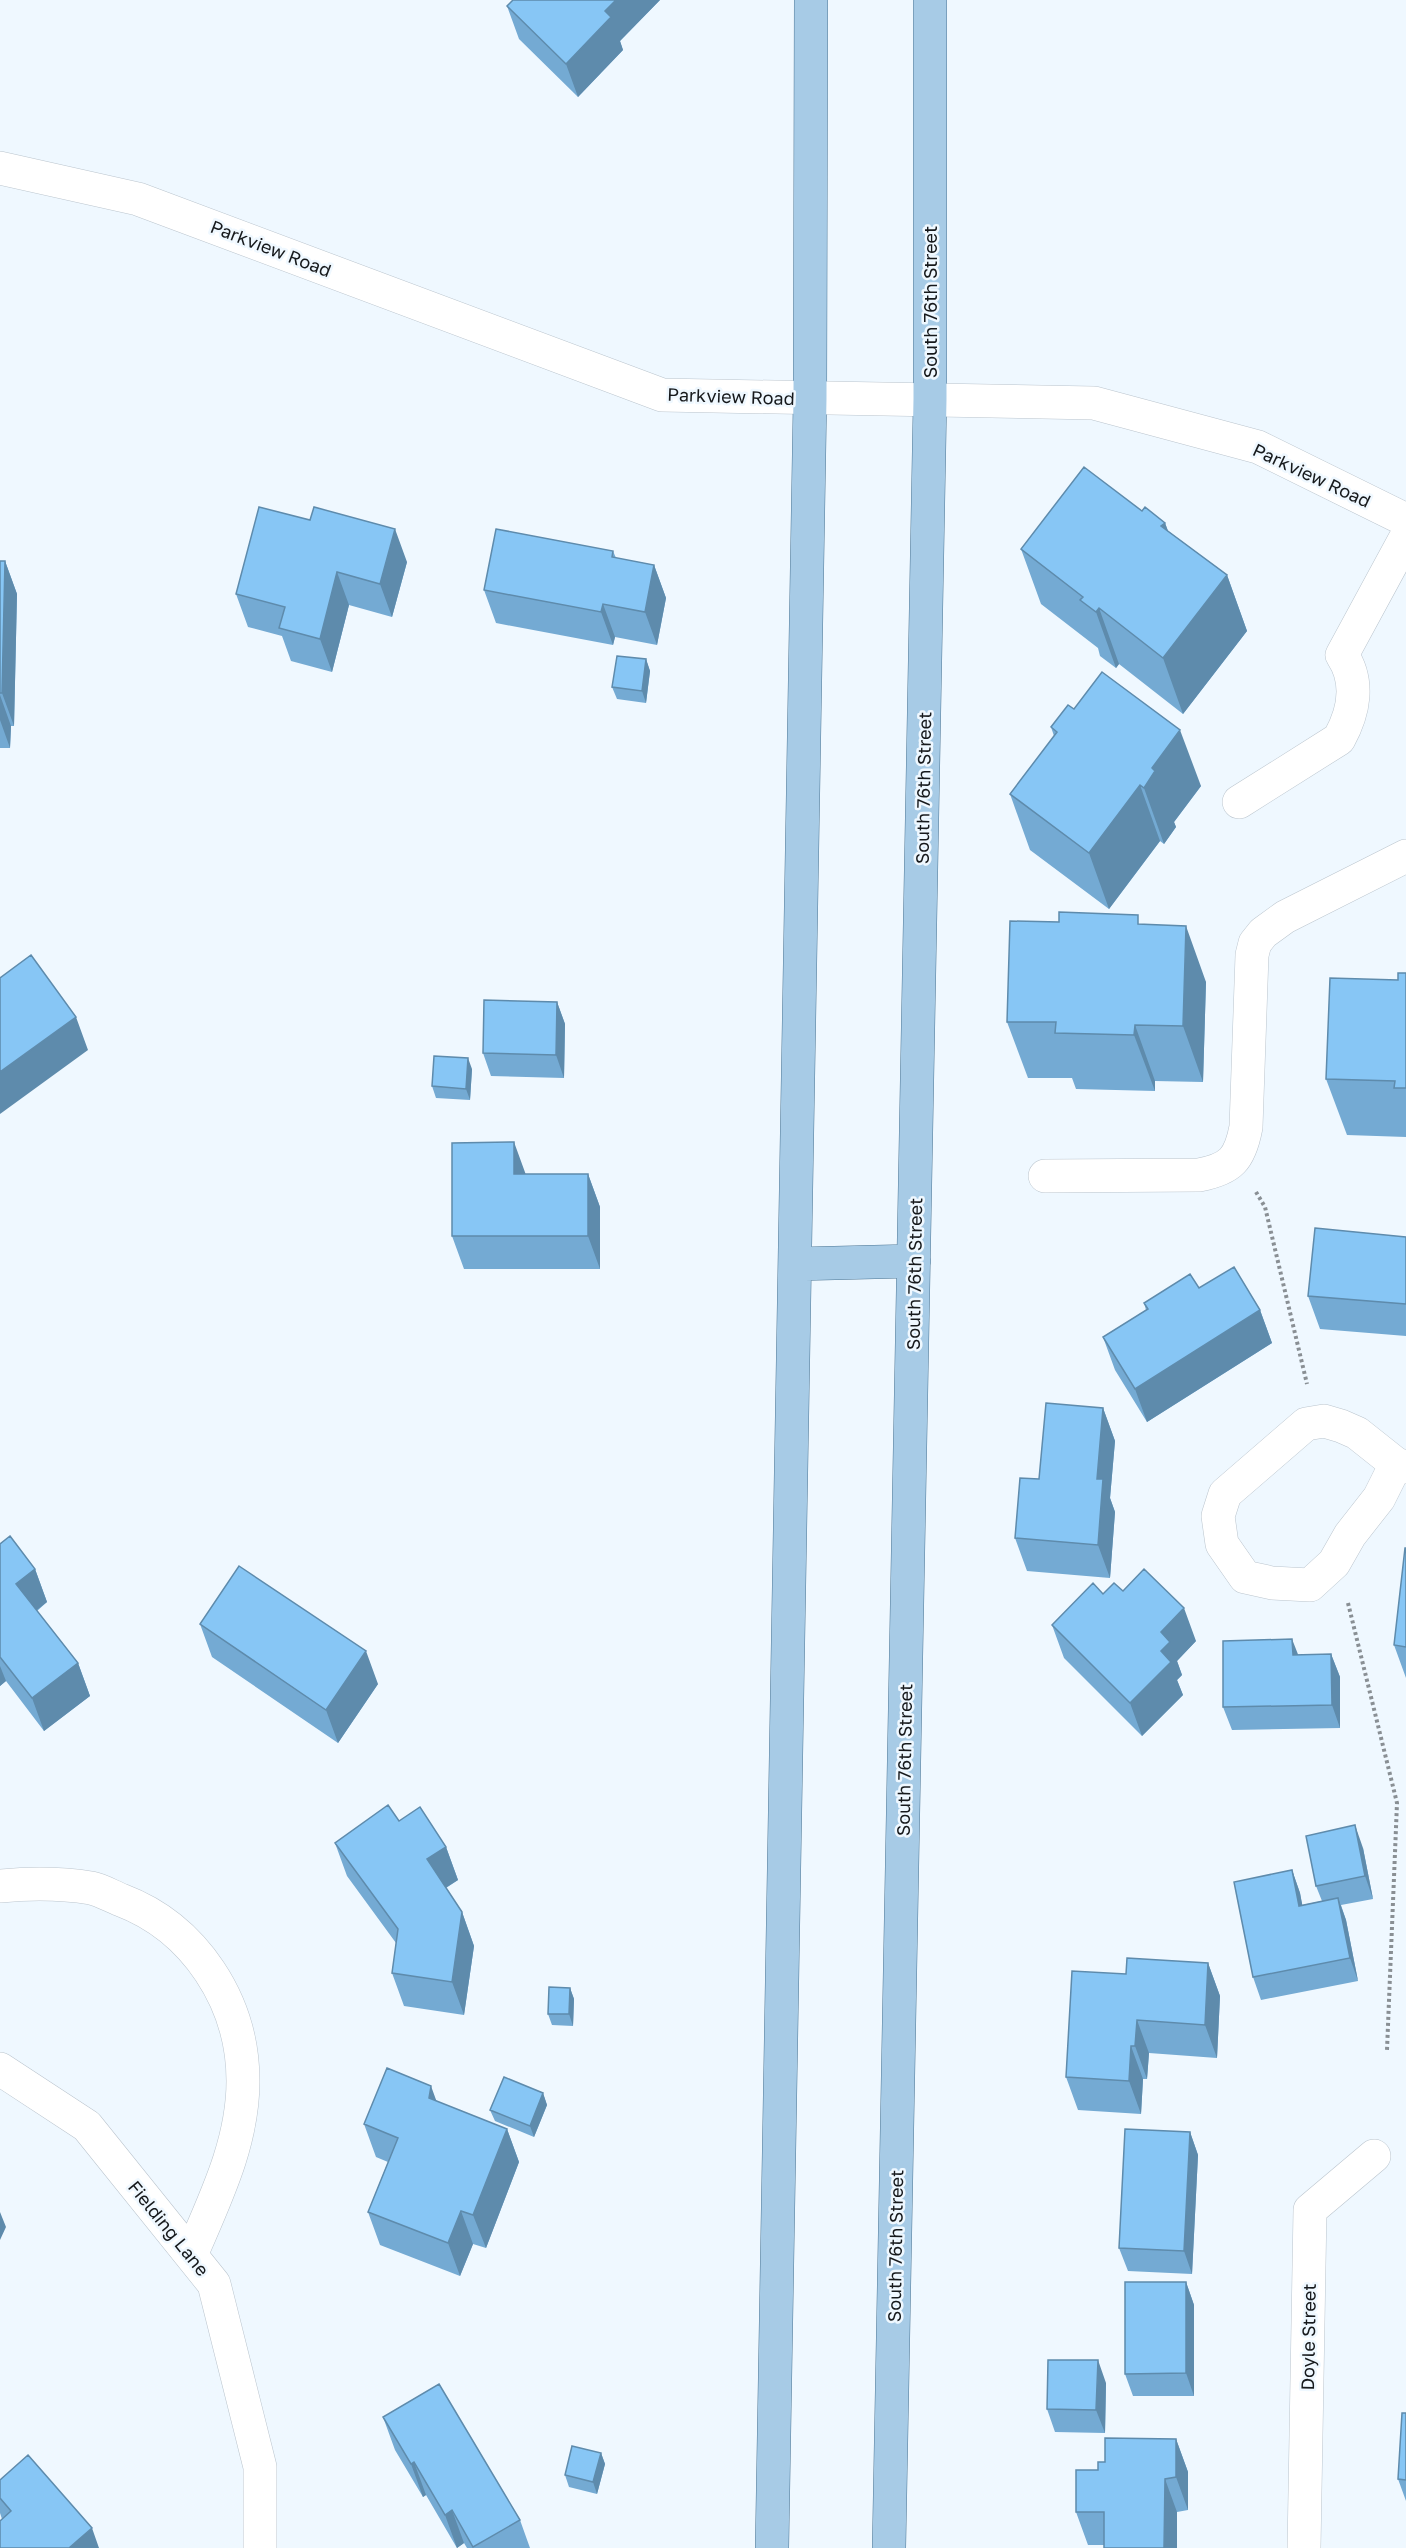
<svg xmlns="http://www.w3.org/2000/svg" width="1406" height="2548" viewBox="0 0 1406 2548" font-family="'Golos Text',sans-serif">
<rect width="100%" height="100%" fill="#eff8ff"/>
<g fill="none" stroke-linecap="round" stroke-linejoin="round">
<defs>
<path id="minor" d="M0,168L138,199L662,395L1094,403L1258,447L1406,520
M1239,802L1339,739C1354,712 1360,682 1342,655L1406,537
M1045,1176L1199,1175C1231,1169 1240,1159 1246,1127L1252,955L1255,943L1263,933L1285,917L1406,856
M1396,1464L1379,1498L1350,1535L1334,1563L1310,1585L1272,1583L1245,1577L1222,1544L1218,1516L1225,1494L1306,1424L1324,1421L1341,1426L1357,1433L1396,1464L1406,1467
M0,1886C31,1883 60,1883 91,1888C101,1890 111,1896 121,1900C195,1928 243,2002 243,2081C243,2143 215,2199 191,2255
M0,2069L87,2126L214,2284L260,2467V2548
M1304,2548L1310,2210L1374,2156"/>
<path id="major" d="M795,1264L914,1261
M772,2548L810,398L811,0
M889,2548L930,399V0"/>
</defs>
<use href="#minor" stroke="#bbc5ce" stroke-width="34"/>
<use href="#major" stroke="#4e7795" stroke-width="34"/>
<path stroke="#898f94" stroke-width="4" stroke-dasharray="3 3" stroke-linecap="butt" d="M1256,1192L1265,1207L1307,1384
M1348,1603L1397,1803L1387,2050"/>
<use href="#minor" stroke="#fff" stroke-width="33"/>
<use href="#major" stroke="#a7cbe6" stroke-width="33"/>
</g>
<path fill="#74aad3" d="M513,0H660L620,41L623,50L578,97L519,39L507,6Z
M1142,511L1165,523L1168,531L1227,575L1247,631L1183,714L1119,664L1116,668L1100,656L1098,648L1041,604L1021,549Z
M310,520L407,562L392,617L349,605L332,672L291,661L282,636L248,627L236,594Z
M613,551L616,558L654,565L666,598L657,645L615,637L613,645L496,623L484,590Z
M0,561H5L17,594L14,726H11L10,748H0Z
M646,659L650,671L646,703L617,699L612,687Z
M1074,709L1201,786L1174,822L1176,827L1164,844L1160,841L1109,909L1030,850L1010,794L1054,736L1051,727Z
M1141,924L1206,982L1203,1082L1155,1081V1091L1076,1089L1072,1078H1028L1007,1022Z
M1406,973V1137L1347,1135L1326,1079L1398,980Z
M557,1002L565,1024L564,1078L491,1076L483,1053Z
M472,1069L470,1100L436,1098L432,1086Z
M588,1174L600,1207V1269H464L452,1236Z
M1406,1237V1336L1320,1329L1308,1296Z
M1199,1288L1260,1310L1272,1343L1147,1422L1115,1370L1103,1337L1146,1310L1144,1303Z
M1103,1408L1115,1441L1110,1498L1115,1512L1110,1578L1027,1571L1015,1538L1039,1479Z
M0,1544L35,1569L47,1602L37,1611L78,1663L90,1696L44,1731L6,1681L0,1686Z
M1406,1548V1678L1394,1645Z
M1123,1591L1196,1641L1177,1661L1182,1675L1177,1680L1183,1695L1142,1736L1064,1658L1052,1625L1103,1594Z
M200,1624L378,1684L338,1743L212,1657Z
M1331,1654L1340,1677V1728L1232,1730L1223,1707L1298,1655Z
M399,1821L446,1847L458,1880L446,1888L462,1912L474,1946L464,2015L404,2006L392,1973L396,1943L347,1876L335,1843Z
M1363,1848L1373,1899L1341,1905L1346,1920L1358,1981L1261,2000L1253,1977L1292,1870L1300,1893L1302,1905L1322,1901L1316,1886Z
M1208,1963L1220,1996L1217,2058L1149,2053L1147,2079H1143L1141,2114L1078,2110L1066,2077L1126,1974Z
M570,1988L574,1999L573,2026L552,2025L548,2014Z
M543,2093L547,2105L534,2137L495,2121L490,2110Z
M437,2102L507,2129L519,2162L486,2248L473,2244L460,2276L380,2245L368,2212L388,2162L376,2157L364,2124Z
M1190,2132L1198,2155L1192,2274L1128,2271L1119,2248Z
M1186,2282L1194,2305V2396H1133L1125,2374Z
M1106,2383L1105,2433L1055,2432L1047,2409Z
M1406,2413V2501L1398,2479Z
M383,2417L520,2520L530,2548H467L464,2543L457,2548L426,2495L423,2497L395,2450Z
M1176,2439L1188,2472V2510L1177,2512V2548H1104V2545H1088L1076,2512L1098,2470L1105,2462Z
M601,2453L605,2464L597,2494L569,2487L565,2475Z
M0,2480L99,2548L2,2519L0,2513Z"/>
<path fill="#5e8bac" d="M616,0H660L620,41L623,50L578,97L566,64L605,11Z
M1165,523L1186,579L1161,526Z
M395,529L407,562L392,617L380,584Z
M5,561L17,594L14,726L2,693Z
M654,565L666,598L657,645L645,612Z
M337,572L349,605L332,672L320,639Z
M1227,575L1247,631L1183,714L1163,658Z
M603,604L615,637L613,645L601,612Z
M1099,608L1119,664L1116,668L1096,612Z
M646,659L650,671L646,703L642,691Z
M0,695L11,726L10,748L0,720Z
M1180,730L1201,786L1174,822L1176,827L1164,844L1144,788L1152,768Z
M1140,785L1160,841L1109,909L1089,853Z
M1186,926L1206,982L1203,1082L1183,1026Z
M557,1002L565,1024L564,1078L556,1055Z
M76,1017L88,1050L0,1114V1072Z
M1135,1025L1155,1081V1091L1134,1035Z
M468,1058L472,1069L470,1100L466,1089Z
M514,1142L526,1175L514,1174Z
M588,1174L600,1207V1269L588,1236Z
M1260,1310L1272,1343L1147,1422L1135,1389Z
M1103,1408L1115,1441L1110,1498L1115,1512L1110,1578L1098,1545L1097,1479Z
M35,1569L47,1602L28,1617L16,1584Z
M1184,1608L1196,1641L1177,1661L1182,1675L1177,1680L1183,1695L1142,1736L1130,1703L1161,1651V1632Z
M1292,1639L1301,1662L1293,1655Z
M366,1651L378,1684L338,1743L326,1710Z
M1331,1654L1340,1677V1728L1332,1705Z
M78,1663L90,1696L44,1731L32,1698Z
M0,1666L6,1681L0,1686Z
M1355,1825L1363,1848L1373,1899L1365,1876Z
M446,1847L458,1880L439,1892L427,1859Z
M1292,1870L1300,1893L1307,1929L1299,1906Z
M1338,1898L1346,1920L1358,1981L1350,1958Z
M462,1912L474,1946L464,2015L452,1982Z
M1208,1963L1220,1996L1217,2058L1205,2025Z
M570,1988L574,1999L573,2026L569,2014Z
M1137,2020L1149,2053L1147,2079L1135,2046Z
M1131,2046L1143,2079L1141,2114L1129,2081Z
M431,2086L443,2119L429,2098Z
M543,2093L547,2105L534,2137L530,2126Z
M507,2129L519,2162L486,2248L473,2215Z
M1190,2132L1198,2155L1192,2274L1184,2251Z
M461,2211L473,2244L460,2276L448,2243Z
M0,2212L6,2227L0,2240Z
M1186,2282L1194,2305V2396L1186,2373Z
M1098,2360L1106,2383L1105,2433L1096,2410Z
M1176,2439L1188,2472V2510L1176,2477Z
M601,2453L605,2464L597,2494L593,2482Z
M414,2462L426,2495L423,2497L411,2464Z
M1165,2479L1177,2512V2548H1164Z
M452,2510L464,2543L457,2548L445,2515Z
M92,2528L99,2548H69Z"/>
<path fill="#87c6f5" stroke="#5e8bac" stroke-width="1.5" d="M513,0H616L605,11L611,17L566,64L507,6Z
M1084,467L1142,511L1145,507L1165,523L1161,526L1227,575L1163,658L1099,608L1096,612L1080,600L1083,597L1021,549Z
M259,507L310,520L314,507L395,529L380,584L337,572L320,639L279,628L285,607L236,594Z
M496,529L613,551L612,557L654,565L645,612L603,604L601,612L484,590Z
M0,561H5L2,693H0Z
M617,656L646,659L642,691L612,687Z
M1102,672L1180,730L1152,768L1155,771L1144,788L1140,785L1089,853L1010,794L1057,732L1051,727L1068,705L1074,709Z
M1059,912L1138,915V924L1186,926L1183,1026L1135,1025L1134,1035L1055,1033L1056,1022H1007L1010,921L1059,922Z
M31,955L76,1017L0,1072V978Z
M1398,973H1406V1088H1394L1395,1081L1326,1079L1330,978L1398,980Z
M484,1000L557,1002L556,1055L483,1053Z
M434,1056L468,1058L466,1089L432,1086Z
M514,1142V1174H588V1236H452V1143Z
M1315,1228L1406,1237V1304L1308,1296Z
M1234,1267L1260,1310L1135,1389L1103,1337L1148,1309L1144,1303L1190,1274L1199,1288Z
M1046,1403L1103,1408L1097,1479H1103L1098,1545L1015,1538L1020,1478L1039,1479Z
M10,1536L35,1569L16,1584L78,1663L32,1698L0,1657V1544Z
M1405,1548H1406V1647L1394,1645Z
M239,1566L366,1651L326,1710L200,1624Z
M1144,1569L1184,1608L1161,1632L1170,1642L1161,1651L1171,1662L1130,1703L1052,1625L1093,1583L1103,1594L1114,1583L1123,1591Z
M1292,1639L1293,1655L1331,1654L1332,1705L1223,1707V1641Z
M388,1805L399,1821L420,1807L446,1847L427,1859L462,1912L452,1982L392,1973L398,1929L335,1843Z
M1355,1825L1365,1876L1316,1886L1306,1836Z
M1292,1870L1299,1906L1338,1898L1350,1958L1253,1977L1234,1882Z
M1127,1958L1208,1963L1205,2025L1137,2020L1135,2046H1131L1129,2081L1066,2077L1072,1971L1126,1974Z
M549,1987L570,1988L569,2014H548Z
M387,2068L431,2086L429,2098L507,2129L473,2215L461,2211L448,2243L368,2212L398,2138L364,2124Z
M504,2077L543,2093L530,2126L490,2110Z
M1125,2129L1190,2132L1184,2251L1119,2248Z
M1125,2282H1186V2373L1125,2374Z
M1048,2360H1098L1096,2410L1047,2409Z
M439,2384L520,2520L473,2547L452,2510L445,2515L414,2462L411,2464L383,2417Z
M1402,2413H1406V2480L1398,2479Z
M1105,2438L1176,2439V2477L1165,2479L1164,2548H1104V2512H1076V2470H1098V2462H1105Z
M572,2446L601,2453L593,2482L565,2475Z
M28,2455L92,2528L69,2548H0V2521L11,2511L0,2498V2480Z"/>
<g text-anchor="middle" dominant-baseline="central" stroke-width="5" stroke-linejoin="round" paint-order="stroke">
<g font-size="18" fill="#16191c" stroke="#eff8ff">
<text transform="translate(271 248) rotate(21)">Parkview Road</text>
<text transform="translate(930 302) rotate(-90)">South 76th Street</text>
<text transform="translate(731 396) rotate(2)">Parkview Road</text>
<text transform="translate(1312 475) rotate(25)">Parkview Road</text>
<text transform="translate(923 788) rotate(-89)">South 76th Street</text>
<text transform="translate(914 1274) rotate(-89)">South 76th Street</text>
<text transform="translate(904 1760) rotate(-89)">South 76th Street</text>
<text transform="translate(169 2228) rotate(51)">Fielding Lane</text>
<text transform="translate(895 2246) rotate(-89)">South 76th Street</text>
<text transform="translate(1308 2337) rotate(-89)">Doyle Street</text>
</g>
</g>
</svg>
